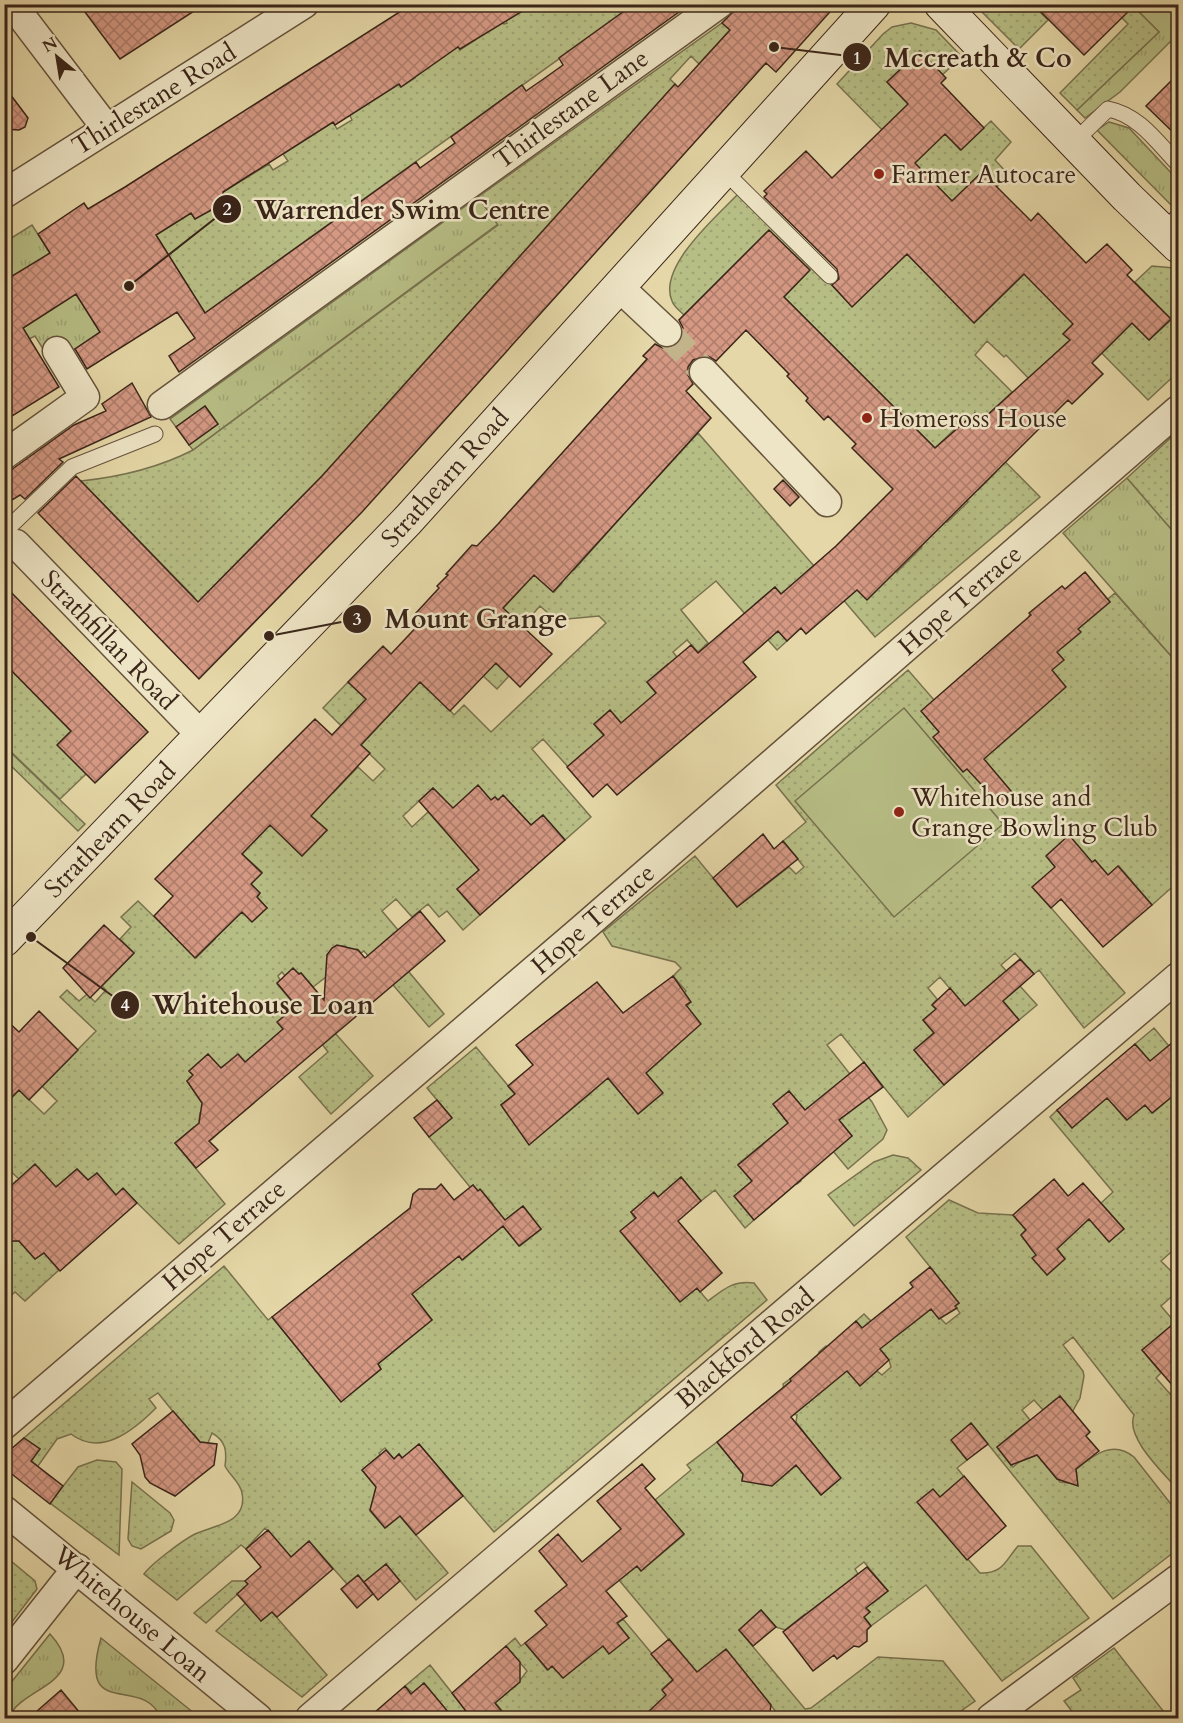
<svg xmlns="http://www.w3.org/2000/svg" width="1183" height="1723" viewBox="0 0 1183 1723" font-family="Cardo,serif">
<defs>
<pattern id="grass-tufts" width="24" height="20" patternUnits="userSpaceOnUse" patternTransform="scale(1.5)"><rect width="24" height="20" fill="#b7be85"/><path d="M3 7l-1-3M5 7V3M7 7l1-3M15 17l-1-3M17 17v-4M19 17l1-3" fill="none" stroke="#9ea372"/></pattern>
<pattern id="park-dots" width="8" height="8" patternUnits="userSpaceOnUse" patternTransform="scale(1.5)"><rect width="8" height="8" fill="#b7be85"/><path d="M2 2h.1M6 6h.1" fill="none" stroke="#9ea372" stroke-width="1.8" stroke-linecap="round"/></pattern>
<pattern id="building-cross-hatch" width="8" height="8" patternUnits="userSpaceOnUse" patternTransform="scale(1.5)"><rect width="8" height="8" fill="#d49883"/><path d="M0 0l8 8M0 8l8-8" fill="none" stroke="#ad7c6a"/></pattern>
</defs>
<rect width="100%" height="100%" fill="#e5d7a7"/>
<filter id="stains"><feTurbulence type="fractalNoise" baseFrequency=".00333" numOctaves="4"/><feColorMatrix values="0 0 0 0 .2 0 0 0 0 .09 0 0 0 0 .02 0 0 0 .5 -.17"/></filter>
<radialGradient id="worn" r=".72"><stop offset=".6" stop-color="#630" stop-opacity="0"/><stop offset="1" stop-color="#630" stop-opacity=".3"/></radialGradient>
<path fill="url(#grass-tufts)" stroke="#78724f" stroke-width="1.5" d="M1132,5H1173L1178,8V34L1120,92L1085,118L1077,110L1159,32Z
M1109,122L1129,128L1176,178L1178,199L1172,206L1097,130Z
M478,197L498,224L193,450L189,445L218,424L205,406L176,427L170,419Z
M32,225L100,332L69,353L45,352L35,336L29,339L23,328L63,302L12,276L7,267L5,268V242Z
M1127,478L1178,537V664L1063,533Z
M4,746L85,824L78,831L5,760Z
M50,1634C94,1682 21,1687 9,1717L5,1718V1690Z
M101,1638L200,1718H161C142,1673 77,1723 101,1638Z"/>
<path fill="url(#park-dots)" stroke="#78724f" stroke-width="1.5" fill-rule="evenodd" d="M516,5L521,12L528,8L526,5H634L205,313L156,235L191,213L195,219L227,199L223,192L269,164L273,170L288,161L283,154L333,122L337,129L352,120L348,112L397,81L401,87L415,78L411,71L444,57L455,42L460,50L475,40L471,33L498,15L504,24L507,23L501,13Z
M975,5H1033L1048,20L1019,49Z
M1132,5L1159,32L1077,110L1060,93L1128,24L1122,18Z
M722,23L730,30L699,64L691,56L670,79L675,84L322,476L203,597V613L194,597L81,481C119,477 158,468 193,450L498,225L478,197Z
M911,23L936,30L962,57L942,75L919,51L887,82L917,113L945,134L960,150L991,121L1011,142L995,160L1008,174L997,187L982,172L952,201L837,84L883,34L892,27Z
M740,192L852,306L907,254L974,323L1024,274L1106,349L1132,323L1149,340L1171,320L1135,282L1152,266L1174,268L1178,272V372L1148,400L1073,324L1063,334L1070,340L1039,370L1035,385L1006,355L1004,357L987,341L975,355L1012,392L982,420L975,413L966,422L1040,497L875,637L840,596L781,594L775,587L755,604L787,641L777,650L716,581L681,610L708,643L698,652L687,640L673,652L690,674L668,664L647,682L656,693L658,691L652,758L610,710L594,724L604,736L580,756L578,778L543,739L532,749L591,817L565,840L543,815L531,825L504,796L498,800L495,797L491,800L479,870L457,889L480,915L463,930L447,911L439,917L428,904L412,917L396,899L382,911L398,930L384,942L444,1014L429,1027L364,951L361,953L357,949L351,953L345,946H336L327,955L335,970L313,987L301,973L285,976L282,972L278,976L280,980L277,984L302,1013L273,1038L255,1073L239,1055L220,1068L208,1054L189,1071L193,1075L187,1081L206,1108L200,1113L199,1121L206,1129L224,1128L210,1141L194,1127L175,1143L225,1204L179,1244L123,1189L116,1195L97,1173L88,1180L77,1169L56,1187L19,1179L5,1166V1105L19,1090L44,1114L57,1101L42,1086L96,1031L60,997L67,990L79,1001L87,994L95,1002L106,990L102,986L134,953L120,939L131,927L121,917L138,901L196,958L215,939L191,914L267,908L257,897L260,893L251,884L262,872L242,854L283,811L292,846L302,856L327,830L299,805L323,783L333,793L358,767L373,781L385,769L323,708L348,682L386,718L396,708L415,677L428,690L431,688L454,715L464,705L491,732L606,623L599,616L556,620L540,606L514,635L495,617L519,591L534,567L554,592L562,583L560,580L571,568L574,570L622,516L618,490L633,504L698,433L814,566L893,568L897,572L922,547L919,543L944,518L947,522L968,502L964,498L975,487L978,490L996,472L957,427L935,448L784,297L766,233L684,315C680,311 674,307 672,301C657,267 718,215 740,192ZM433,788L443,798L412,827L403,816Z
M1178,431V537L1127,478Z
M1115,593L1178,664V882L1152,905L1119,866L1108,875L1095,860L1087,867L1069,836L1047,855L1056,865L1076,877L1033,887L1125,993L1084,1028L1039,970L1034,974L1015,953L1001,965L1037,1005L1019,1020L990,986L965,1006L940,977L928,988L937,999L932,1005L939,1011L923,1020L930,1028L934,1025L938,1029L914,1050L944,1085L908,1117L841,1034L827,1045L872,1102L887,1130L883,1139L848,1169L833,1151L852,1136L839,1120L844,1116L840,1111L805,1110L789,1091L773,1104L789,1124L767,1141L801,1181L797,1184L764,1143L738,1164L752,1181L735,1196L754,1220L745,1228L715,1190L701,1201L681,1177L658,1197L654,1193L631,1212L680,1301L697,1288L708,1301C724,1289 734,1280 754,1283L767,1300L494,1532L419,1444L412,1450V1469L399,1454L394,1459L385,1448L379,1453L401,1479L385,1473L374,1460L362,1470L382,1494L372,1503L370,1511L385,1528L400,1516L448,1573L416,1600L386,1564L364,1582L358,1575L347,1584L309,1541L291,1557L265,1528L246,1549L241,1545L177,1600L144,1574C151,1564 183,1540 195,1534C213,1525 248,1524 242,1493C240,1482 230,1476 225,1466C227,1451 226,1441 212,1433L208,1443L200,1442L194,1434L192,1435L158,1393L149,1399L156,1408C133,1431 101,1457 71,1434L57,1439L38,1466L31,1461L40,1449L24,1438L224,1266L268,1320L272,1317L341,1401L381,1369L378,1364L432,1320L403,1284L456,1252L463,1260L486,1240L493,1204L481,1190L478,1191L473,1185L470,1187L429,1137L452,1118L427,1088L476,1047L515,1094L501,1105L529,1144L591,1093L606,1076L638,1114L662,1094L646,1073L662,1059L658,1054L690,1002L684,993L686,991L673,976L681,968L675,962L612,946L603,932L695,856L737,907L789,867L796,874L804,867L783,841L806,822L776,785L908,670L934,700L1048,673L1028,618L1030,614L1063,647L1080,633L1078,629L1110,602L1108,599ZM523,1206L541,1229L520,1246L501,1224Z
M448,643L491,659L509,676L497,689Z
M4,663L71,731L86,774L60,799L5,746Z
M1154,1028L1178,1057V1246L1161,1261L1178,1278V1291L1161,1306L1178,1326L1142,1350L1161,1373L1156,1378L1171,1395L1175,1392L1178,1394V1490C1164,1473 1125,1438 1134,1415L1073,1337L1063,1345L1083,1371L1084,1376L1080,1398L1070,1416L1056,1399L1043,1410L1034,1400L1022,1410L1030,1420L997,1447L1013,1467L1026,1456L1029,1458L1037,1454L1060,1482L1069,1483L1077,1477L1075,1470C1093,1456 1112,1439 1134,1457L1178,1513V1549L1113,1599L971,1423L952,1440L967,1460L957,1468L973,1488L964,1496L954,1485L940,1497L918,1502L980,1573C1003,1574 1005,1561 1018,1546H1031L1089,1618L1002,1681L926,1585L871,1626L864,1617L869,1612L864,1605L873,1603L888,1591L864,1562L855,1569L858,1574L809,1619L805,1614L785,1630L776,1627L761,1610L739,1630L805,1709L811,1708L878,1657L943,1661L975,1701L951,1718H781L745,1673L693,1675L686,1668L662,1689L667,1695L658,1718L650,1710L641,1718H496L503,1712L492,1699L510,1686L515,1687L527,1671L506,1646L515,1638L521,1646L525,1643L547,1670L552,1666L563,1678L602,1645L609,1653L629,1638L617,1624L623,1619L668,1673L685,1659L619,1580L637,1566L641,1571L684,1535L655,1500L691,1470L687,1465L717,1442L743,1474L742,1481L775,1483L797,1465L821,1495L840,1479L796,1422L797,1415L788,1413L783,1384L790,1379L809,1402L819,1352L826,1346L860,1385L877,1371L882,1375L891,1367L889,1360L856,1321L864,1314L872,1322L903,1331L931,1309L946,1324L960,1313L955,1306L959,1303L906,1237L949,1200L978,1213L1013,1215L1026,1230L1021,1235L1032,1250L1039,1245L1047,1275L1065,1259L1056,1248L1086,1216L1123,1228L1101,1203L1113,1192L1050,1117L1057,1110L1072,1128L1104,1100L1106,1069L1111,1102L1126,1120L1145,1105L1153,1113L1177,1092L1135,1044Z
M335,1033L373,1076L331,1114L299,1077L328,1052L322,1044Z
M893,1155L908,1158L921,1170L854,1226L828,1195L874,1162Z
M15,1182L5,1237L9,1241H19L35,1259L44,1253L59,1270L25,1301L15,1292L5,1301V1193Z
M97,1460L116,1462L122,1469L119,1555L50,1503L78,1467Z
M132,1482L170,1513L174,1520L171,1531L141,1549L132,1546L128,1539Z
M5,1556L35,1581L37,1589L5,1631Z
M232,1581H245L259,1597L261,1621L272,1612L327,1675L302,1697L216,1631L250,1599L242,1590L206,1623L194,1613Z
M1114,1648L1164,1712L1156,1718H1077L1064,1701L1081,1690L1073,1678Z
M430,1665L471,1717L477,1718H441L405,1686Z"/>
<path fill="#b7be85" stroke="#78724f" stroke-width="1.5" d="M904,708L1003,824L894,917L795,801Z"/>
<path fill="url(#building-cross-hatch)" stroke="#3a2519" stroke-width="1.5" d="M79,4H205L120,59Z
M412,4H534L460,49L458,47L401,87L399,84L335,125L333,122L223,192L224,202L215,208L195,219L191,213L156,235L205,313L416,162L420,168L455,143L451,137L522,85L526,91L542,80L563,65L559,58L634,4H690L179,372L169,356L195,338L177,312L87,369L75,349L100,332L76,294L23,328L59,387L4,421V281L50,253L38,234L84,203L88,209L125,187Z
M735,4H747L754,11L759,4H837L776,72L766,63L362,512L199,679L38,513L76,476L198,602L322,476L675,84L678,87L730,30L722,23L734,11Z
M1033,4H1136L1084,55Z
M920,51L946,78L941,83L984,128L961,150L945,134L915,163L952,201L982,172L1031,221L1038,213L1086,263L1107,244L1132,270L1127,275L1171,319L1149,340L1132,323L1092,363L1103,374L1072,404L1068,400L867,600L857,590L806,634L801,628L787,641L778,631L743,662L756,677L617,795L607,784L593,797L567,767L604,735L594,724L610,710L621,723L656,693L647,682L691,645L698,653L775,587L781,594L836,546L893,489L852,448L856,444L828,416L824,420L806,401L808,398L787,376L789,374L746,330L716,361L708,356L693,360L688,367V375L693,384L686,391L711,418L553,592L534,575L503,608L552,654L520,687L496,663L450,711L420,682L361,745L370,753L311,816L327,830L302,856L270,825L242,854L262,873L251,884L260,893L257,897L267,908L252,922L242,912L195,958L154,916L173,896L155,879L315,719L332,735L366,699L348,682L383,646L391,654L423,620L416,613L439,588L437,586L448,575L446,574L472,545L477,546L498,524L647,359L643,356L655,344L663,348H671L679,343L683,328L679,320L769,230L810,270L784,297L935,448L975,413L982,420L1070,340L1063,334L1073,324L1024,274L974,323L907,254L852,307L832,285L839,279L837,269L764,197L767,194L764,191L806,151L832,178L908,104L887,82Z
M1179,73V138L1146,106Z
M4,86L28,118L25,127L19,130L4,129Z
M132,383L151,417L59,459L63,462L25,499L20,495L4,505V476L11,470L74,425L106,411L102,404Z
M205,406L218,424L189,445L176,427Z
M783,480L799,497L790,506L774,489Z
M1085,572L1110,602L1078,629L1081,632L1057,652L1064,660L1052,670L1066,687L984,759L1016,797L1003,808L967,769L963,772L933,737L939,732L921,711L1031,615L1029,613L1062,586L1065,589Z
M4,585L148,732L95,783L57,745L71,731L4,663Z
M478,785L491,800L495,797L498,800L503,795L531,825L543,815L565,840L480,915L457,889L479,870L419,801L433,788L453,808Z
M763,834L774,849L783,841L798,859L737,907L713,878Z
M1069,835L1092,862L1095,860L1108,875L1118,866L1152,905L1103,947L1061,899L1051,908L1032,887L1055,867L1046,856Z
M420,911L445,941L209,1141L218,1150L196,1168L175,1143L199,1123L202,1103L187,1081L193,1075L189,1071L208,1054L221,1068L238,1054L245,1062L283,1029L277,1022L296,1006L277,983L293,968L299,974L301,973L324,1000L327,955L332,948L337,945L358,950L365,958Z
M104,925L134,953L90,998L63,968Z
M1020,959L1034,974L1003,1001L1019,1020L944,1085L914,1050L934,1033L923,1020L936,1009L932,1005L950,988L965,1006Z
M673,976L691,1002L686,1005L701,1024L646,1073L663,1093L638,1114L608,1078L529,1145L501,1105L515,1094L508,1086L533,1065L516,1045L597,982L623,1013Z
M39,1011L78,1050L29,1100L19,1090L4,1105V1018L19,1032Z
M1179,1037V1091L1152,1113L1145,1105L1127,1120L1107,1098L1072,1128L1057,1110L1135,1044L1150,1061Z
M864,1062L883,1087L839,1120L852,1136L754,1220L734,1196L752,1181L738,1165L788,1123L773,1104L789,1091L805,1110Z
M437,1100L452,1118L429,1137L414,1118Z
M35,1164L56,1187L77,1169L88,1180L97,1173L116,1195L123,1188L137,1203L60,1271L44,1253L35,1259L19,1241H4L12,1185Z
M681,1177L701,1201L678,1221L722,1273L700,1292L697,1288L680,1302L620,1231L636,1218L631,1212L654,1192L658,1197Z
M1054,1179L1068,1196L1083,1183L1124,1229L1109,1242L1089,1219L1057,1249L1065,1259L1047,1275L1032,1258L1036,1255L1021,1235L1026,1230L1013,1215Z
M441,1184L454,1200L473,1185L478,1191L480,1189L505,1220L523,1206L541,1229L519,1246L503,1226L462,1260L459,1256L412,1294L432,1320L378,1364L381,1369L341,1402L272,1317L410,1208L413,1194L419,1189H436Z
M930,1267L959,1303L955,1306L957,1308L939,1319L931,1309L880,1349L889,1360L860,1386L847,1371L791,1417L841,1478L821,1495L796,1465L772,1486L742,1481L743,1474L717,1442L791,1381L790,1379L856,1321L862,1328L913,1287L910,1283Z
M1179,1319V1393L1142,1350Z
M1060,1396L1090,1432L1086,1436L1099,1451L1076,1469L1078,1486L1057,1479L1037,1455L1011,1465L997,1447Z
M173,1411L200,1442L217,1444L214,1465L175,1496L150,1483L145,1477L140,1455L132,1444Z
M971,1423L988,1444L967,1460L951,1440Z
M24,1438L40,1449L31,1461L63,1486L50,1504L4,1468V1455Z
M419,1444L463,1496L416,1535L400,1516L385,1528L370,1510L376,1487L362,1470L386,1450L394,1459L399,1454L402,1458Z
M642,1464L655,1479L645,1488L684,1534L641,1571L637,1566L606,1591L627,1616L617,1623L629,1638L609,1654L603,1646L563,1678L552,1666L548,1670L525,1643L547,1625L535,1611L567,1585L539,1551L558,1534L582,1562L621,1529L597,1501Z
M964,1476L1006,1526L967,1560L917,1502L933,1489L940,1497Z
M268,1530L291,1557L309,1541L333,1569L277,1617L272,1612L261,1621L237,1594L248,1584L245,1581L261,1567L246,1549Z
M386,1564L400,1581L378,1600L364,1582Z
M867,1567L888,1591L866,1608L870,1612L864,1617L871,1626L867,1630V1641L859,1647L854,1646L837,1659L834,1655L813,1671L783,1632Z
M358,1575L373,1594L357,1608L341,1589Z
M761,1610L776,1627L753,1646L739,1630Z
M669,1639L697,1672L726,1649L771,1705L769,1719H641L666,1695L662,1690L673,1680L651,1654Z
M506,1646L520,1662V1682L495,1703L508,1719H472L452,1693Z
M424,1683L454,1719H367L405,1686L411,1694Z
M61,1690L85,1719H28Z"/>
<g fill="none" stroke-linecap="round" stroke-linejoin="round">
<path stroke="#c3b38b" stroke-width="28" stroke-dasharray="28 14" stroke-linecap="butt" d="M667,332L704,372"/>
<defs>
<path id="lane" d="M1074,142L1108,109C1139,115 1157,142 1178,164
M723,170L830,276
M1164,233L1178,216
M4,532L72,467L155,434"/>
<path id="street" d="M12,4L107,129
M4,194L304,4
M619,287L667,332
M704,372L827,502
M162,405L719,4
M4,455L85,397L57,351
M16,544L201,735
M4,1425L582,929L1178,410
M4,1510L258,1718
M4,1660L77,1568
M310,1718L1178,977
M991,1718L1178,1579"/>
<path id="secondary" d="M941,4L1127,197L1178,246
M4,940L408,520L874,4"/>
</defs>
<use href="#lane" stroke="#65523c" stroke-width="17"/>
<use href="#street" stroke="#65523c" stroke-width="31"/>
<use href="#secondary" stroke="#3a2519" stroke-width="35"/>
<use href="#lane" stroke="#eee5c6" stroke-width="15"/>
<use href="#street" stroke="#eee5c6" stroke-width="28"/>
<use href="#secondary" stroke="#eee5c6" stroke-width="33"/>
</g>
<g fill="#8f2418" stroke="#eee5c6" stroke-width="2">
<circle cx="879" cy="174" r="6"/>
<circle cx="867" cy="418" r="6"/>
<circle cx="899" cy="812" r="6"/>
</g>
<g text-anchor="middle" dominant-baseline="central" stroke-width="5" stroke-linejoin="round" paint-order="stroke">
<g font-size="26" fill="#3a2519" stroke="#eee5c6">
<text transform="translate(154 99) rotate(-32)">Thirlestane Road</text>
<text transform="translate(571 109) rotate(-36)">Thirlestane Lane</text>
<text transform="translate(445 478) rotate(-48)">Strathearn Road</text>
<text transform="translate(960 600) rotate(-41)">Hope Terrace</text>
<text transform="translate(109 640) rotate(46)">Strathfillan Road</text>
<text transform="translate(110 830) rotate(-46)">Strathearn Road</text>
<text transform="translate(593 919) rotate(-41)">Hope Terrace</text>
<text transform="translate(224 1235) rotate(-41)">Hope Terrace</text>
<text transform="translate(745 1348) rotate(-40)">Blackford Road</text>
<text transform="translate(132 1614) rotate(40)">Whitehouse Loan</text>
</g>
<g font-size="26" fill="#3a2519" stroke="#eee5c6" text-anchor="start">
<text x="891" y="174">Farmer Autocare</text>
<text x="879" y="418">Homeross House</text>
<text x="911" y="797">Whitehouse and<tspan x="911" dy="30">Grange Bowling Club</tspan></text>
</g>
</g>
<path fill="none" stroke="#3a2519" stroke-width="2" d="M774 47L857 57M129 286L227 209M269 636L357 619M31 937L125 1005"/>
<g fill="#3a2519" stroke="#eee5c6" stroke-width="2">
<circle cx="774" cy="47" r="6"/>
<circle cx="129" cy="286" r="6"/>
<circle cx="269" cy="636" r="6"/>
<circle cx="31" cy="937" r="6"/>
<circle cx="857" cy="57" r="15"/>
<circle cx="227" cy="209" r="15"/>
<circle cx="357" cy="619" r="15"/>
<circle cx="125" cy="1005" r="15"/>
</g>
<g font-size="18" text-anchor="middle" font-weight="bold" fill="#fff">
<text x="857" y="64">1</text>
<text x="227" y="215">2</text>
<text x="357" y="625">3</text>
<text x="125" y="1011">4</text>
</g>
<g font-size="27" text-anchor="middle" font-weight="bold" fill="#3a2519" stroke="#eee5c6" stroke-width="5" stroke-linejoin="round" paint-order="stroke">
<text x="978" y="67">Mccreath &amp; Co</text>
<text x="402" y="219">Warrender Swim Centre</text>
<text x="476" y="628">Mount Grange</text>
<text x="263" y="1014">Whitehouse Loan</text>
</g>
<rect width="1183" height="1723" fill="none" stroke="#e5d7a7" stroke-width="24"/>
<rect x="6" y="6" width="1171" height="1711" fill="none" stroke="#3a2519" stroke-width="3"/>
<rect x="12" y="12" width="1159" height="1699" fill="none" stroke="#3a2519" stroke-width="1.5"/>
<g transform="translate(57 57) rotate(330)" stroke="#eee5c6" stroke-width="4.5" paint-order="stroke">
<path d="M0-4.5L10 22L0 15L-10 22Z" fill="#3a2519"/>
<text y="-9" font-size="16" font-weight="bold" text-anchor="middle" fill="#3a2519">N</text>
</g>
<rect width="100%" height="100%" filter="url(#stains)"/>
<rect width="100%" height="100%" fill="url(#worn)"/>
</svg>
